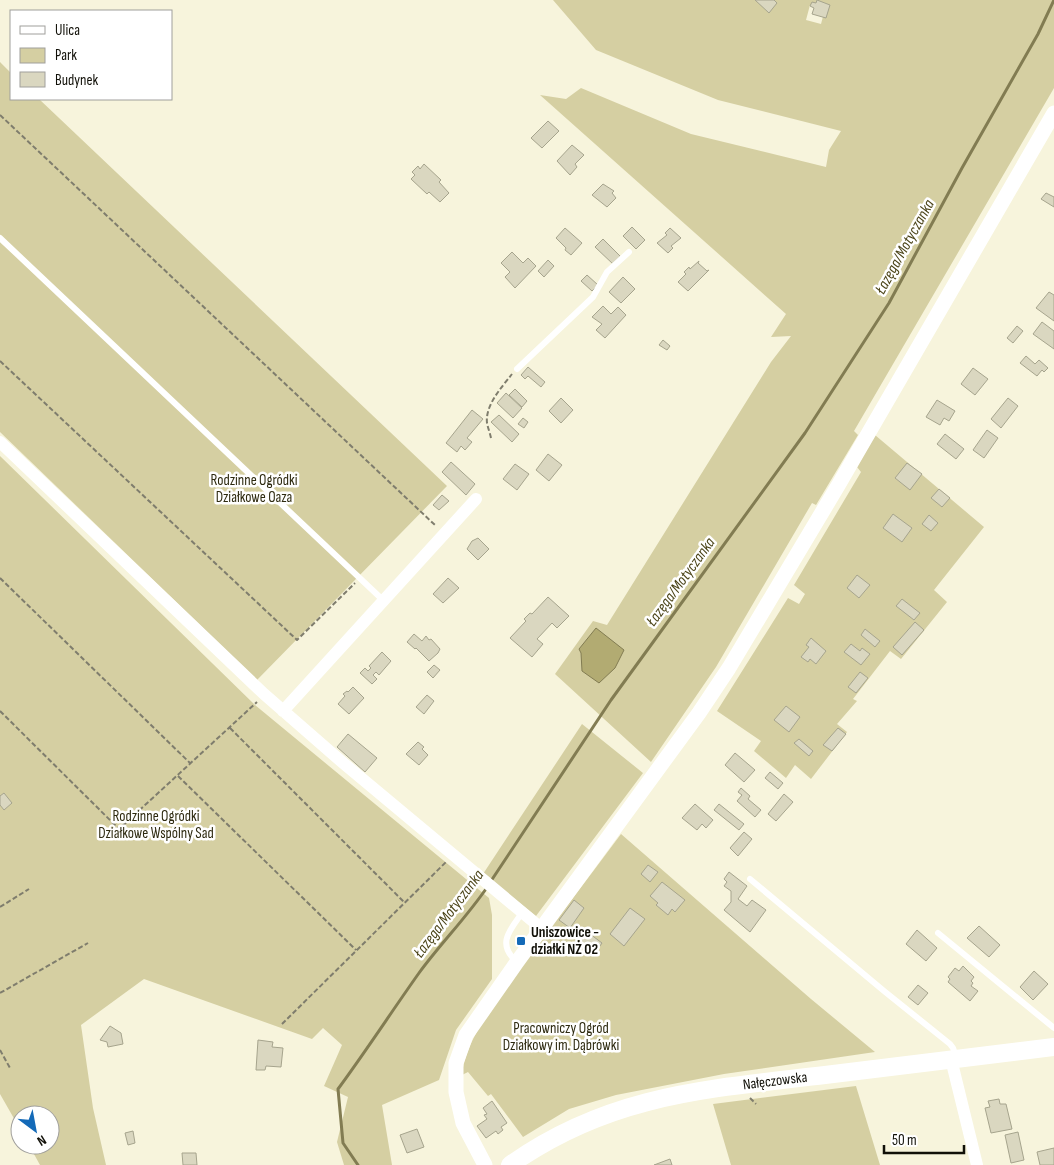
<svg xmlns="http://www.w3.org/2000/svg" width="1054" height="1165" viewBox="0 0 1054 1165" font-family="'Sofia Sans Condensed',sans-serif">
<rect width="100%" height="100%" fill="#f7f4dc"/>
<path fill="#d5cfa2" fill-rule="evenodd" d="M553,0H1054V88L854,431L858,435L816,505L812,503L716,667L651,762L555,674L593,621L607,625L771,362L791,336L771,337L786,314L540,95L566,99L581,88L691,134L826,167L829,150L841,131L718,100L596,50ZM810,5L825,9L821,24L806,20Z
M0,62L11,73V99H39L447,486L257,680L0,432Z
M875,435L984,527L934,590L947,602L901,659L890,651L853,699L857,701L837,724L847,732L811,779L795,765L786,778L754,751L761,741L717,711L788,598L799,604L805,594L794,585L861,472L857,467Z
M0,456L255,705L489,898L492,915V979L456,1030L439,1080L382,1105L392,1165H344L337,1142L348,1097L324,1086L342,1045L323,1028L312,1039L144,979L81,1025L93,1108L106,1165H40L29,1145H50V1115H20V1129L0,1094Z
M582,724L643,773L536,916L483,874Z
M621,834L811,999L875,1052L724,1074L616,1095L569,1109L523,1137L491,1094L488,1096L468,1072L462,1075C465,1035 510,983 534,950C562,912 592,873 621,834Z
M856,1086L880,1165H731L713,1104Z"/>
<path fill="#b2ab72" stroke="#827c52" d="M596,628L624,650L615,668L599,683L582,671L581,653L579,649Z"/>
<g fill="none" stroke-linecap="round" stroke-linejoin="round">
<path stroke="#827c52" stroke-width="3" d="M491,881L611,700L805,433L889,303L962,168L1038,34L1054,0
M358,1165L343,1143L338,1089C366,1051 392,1011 419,973C441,943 467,917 488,886"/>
</g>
<path fill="#dad7c0" stroke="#a6a48d" d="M755,0H774L777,3L769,13Z
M817,0L830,5L826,18L812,14L814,8L810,6L812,2L816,3Z
M548,121L559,131L542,148L531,138Z
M572,145L584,155L575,164L577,167L570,175L557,161Z
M424,164L441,180L439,182L449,193L440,202L429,192L427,194L411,179L415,175L412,172L418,166L420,169Z
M603,184L614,191L612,193L616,198L607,207L592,195Z
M1046,193L1054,197V207L1041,199Z
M632,227L645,240L636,249L623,236Z
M565,228L582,243L571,255L565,250L566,248L556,238Z
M670,228L681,238L671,246L673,248L668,253L657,243L667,235L665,233Z
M603,239L622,258L614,265L595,247Z
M512,252L523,263L528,258L536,266L515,288L505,277L510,272L501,263Z
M548,260L554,266L544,277L538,271Z
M699,261L698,263L707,271L709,270L688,291L678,282L686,274L684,272L689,267L690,269Z
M587,275L598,285L592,291L581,281Z
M623,277L635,289L621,303L609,292Z
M1049,292L1054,295V321L1036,308Z
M603,306L611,314L618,307L626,315L605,338L596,330L602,324L592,317Z
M1042,322L1054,331V349L1033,334Z
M1017,326L1023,331L1013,343L1007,338Z
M663,340L670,346L667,350L659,345Z
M1026,356L1035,364L1039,360L1048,368L1044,372L1042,370L1037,376L1020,363Z
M528,367L545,382L541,387L528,376L525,379L521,375Z
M973,368L988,379L975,395L961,384Z
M515,389L527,401L522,407L509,395Z
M506,393L522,408L513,418L497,403Z
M561,398L573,410L561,423L549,411Z
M1008,398L1018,406L1001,428L991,419Z
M937,400L955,411L949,421L944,418L940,425L926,417Z
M472,410L483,419L467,438L472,442L465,450L461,446L457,452L446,443Z
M499,415L519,434L512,442L491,422Z
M523,418L528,422L524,428L518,424Z
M987,430L998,438L984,458L973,450Z
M945,434L964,449L956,459L937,444Z
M548,454L562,465L549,481L536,470Z
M451,462L475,484L466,495L442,472Z
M907,463L922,474L910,490L895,478Z
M515,464L529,474L517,490L503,479Z
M939,489L950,498L942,507L931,498Z
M442,495L449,501L439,510L433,505Z
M893,514L912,528L902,542L883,528Z
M929,515L938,523L931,531L922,524Z
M478,538L489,549L478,560L467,549L472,541Z
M857,575L870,585L859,598L847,588Z
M448,578L459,588L443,603L433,594Z
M548,597L569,616L557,628L552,623L537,639L543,644L532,657L510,638L526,621L524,619L530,613L532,614Z
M902,599L920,613L914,620L896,606Z
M915,622L924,630L902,655L893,647Z
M865,629L880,641L875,647L861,635Z
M414,634L422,641L426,636L429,640L431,639L440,649L438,653L429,661L416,648L415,649L407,642Z
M811,638L826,651L816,664L810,659L808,662L801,657L809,647L806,645Z
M851,644L860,651L862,648L870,654L861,665L844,652Z
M382,652L391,661L379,675L376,672L373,675L377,679L372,684L360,673L365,668L368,671L371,668L369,666Z
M434,665L440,670L433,678L427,672Z
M860,672L868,678L856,693L848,687Z
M353,687L364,698L349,714L338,704L345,696L343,694L347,691L348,692Z
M427,695L434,701L424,714L416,707Z
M786,706L800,717L789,732L774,720Z
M838,728L846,734L832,751L823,745Z
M348,734L377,758L365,772L337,747Z
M799,739L813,751L809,756L794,743Z
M418,742L424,747L422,749L428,755L419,765L406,754Z
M735,753L755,770L744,782L725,765Z
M770,772L783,783L778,789L765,778Z
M741,788L750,796L748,799L761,810L755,817L737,801L742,795L738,792Z
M4,793L12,803L4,810L0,805V796Z
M784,794L793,802L776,821L768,814Z
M695,804L713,820L706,828L702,824L697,830L682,818Z
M719,804L744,824L739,830L714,810Z
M744,832L752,839L738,856L730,848Z
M648,865L658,872L650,882L641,874Z
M729,872L747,886L738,899L747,906L752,900L766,910L750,932L724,910L731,902V891L724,886L727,882L724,879Z
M662,882L685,900L675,912L672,909L668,915L656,905L658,903L650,896Z
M574,900L584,908L570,928L559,920Z
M630,908L645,919L624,946L610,934Z
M979,926L1000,945L989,957L967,938Z
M917,930L937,948L926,961L906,944Z
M586,931L602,943L595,953L579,940Z
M963,966L974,977L971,981L973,983L971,986L978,991L970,1001L948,982L950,979L948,977L955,968L959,971Z
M1034,971L1048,984L1033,1000L1020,987Z
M918,985L928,993L918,1005L908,997Z
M110,1026L121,1033L123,1044L108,1047L107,1042L100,1040Z
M258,1040L273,1042L272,1047L283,1048L281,1067L266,1066L265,1070H256Z
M999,1099L1000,1104H1006L1012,1129L991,1133L985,1108L990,1107L988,1101Z
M492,1101L507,1123L501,1127L503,1130L498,1134L496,1131L486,1138L477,1126L487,1119L484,1115L487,1114L483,1108Z
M417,1129L424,1147L407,1153L400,1135Z
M133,1131L135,1143L128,1145L125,1133Z
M1018,1132L1024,1160L1011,1163L1005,1135Z
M1054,1148V1165H1040L1037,1152Z
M182,1153H196L197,1165H183Z
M670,1159L672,1165H654Z"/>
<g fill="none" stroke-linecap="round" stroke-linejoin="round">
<path stroke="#7f7d6d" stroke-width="2" stroke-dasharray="5 2.5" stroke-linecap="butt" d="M0,115L436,526
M0,361L297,640L355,583
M491,438C490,433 488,428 487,423C485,405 502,387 512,374
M0,578L190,763
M0,711L119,829L257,702
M230,728L405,903
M178,776L356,950
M0,907L29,889
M0,993L88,943
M282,1024L446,862
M0,1050L10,1068
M750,1098L756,1104"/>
<path stroke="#fff" stroke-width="6" d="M0,238L384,601
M517,369L593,297L607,272L629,252
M750,879L884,991L950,1044L953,1048L956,1057
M938,933L1054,1028
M517,962C496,944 510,930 522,913"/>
<path stroke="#fff" stroke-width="12" d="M0,442L264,694L342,762L541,928
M283,711L476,499
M951,1059L977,1165"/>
<path stroke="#fff" stroke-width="15" d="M485,1165L463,1123L456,1092V1063L466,1035L517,962L699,713L729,668L839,484L1054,113"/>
<path stroke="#fff" stroke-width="18" d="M510,1165C610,1094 708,1089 825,1075C901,1066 978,1056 1054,1047"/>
</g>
<rect fill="#146ab8" stroke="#fff" stroke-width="2" x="516" y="936" width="10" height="10" rx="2.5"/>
<g text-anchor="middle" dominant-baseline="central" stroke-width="5" stroke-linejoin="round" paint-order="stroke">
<g font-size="15" fill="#2e2a10" stroke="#fff">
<text x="254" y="480">Rodzinne Ogródki<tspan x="254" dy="17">Działkowe Oaza</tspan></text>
<text x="156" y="816">Rodzinne Ogródki<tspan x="156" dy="17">Działkowe Wspólny Sad</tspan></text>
<text x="561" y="1028">Pracowniczy Ogród<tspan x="561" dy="17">Działkowy im. Dąbrówki</tspan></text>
</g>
<g font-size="15" font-weight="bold" fill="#111008" stroke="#fff" text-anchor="start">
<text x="531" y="932">Uniszowice -<tspan x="531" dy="17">działki NŻ 02</tspan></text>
</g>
<g font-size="15" fill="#111008" stroke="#fff">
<text transform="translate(775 1081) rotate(-7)">Nałęczowska</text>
</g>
<g font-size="16" font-style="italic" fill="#4b4418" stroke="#fff">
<text transform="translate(905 247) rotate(-61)">Łazęga/Motyczanka</text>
<text transform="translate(681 582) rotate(-54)">Łazęga/Motyczanka</text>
<text transform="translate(449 914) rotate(-53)">Łazęga/Motyczanka</text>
</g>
</g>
<rect x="10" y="10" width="162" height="90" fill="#ffffff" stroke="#a09f9c"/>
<rect x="20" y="26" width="25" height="8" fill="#ffffff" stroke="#a09f9c"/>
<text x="55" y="35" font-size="15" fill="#111008">Ulica</text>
<rect x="20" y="48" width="25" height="15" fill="#d5cfa2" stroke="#a09f9c"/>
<text x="55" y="60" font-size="15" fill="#111008">Park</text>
<rect x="20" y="72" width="25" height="15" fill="#dad7c0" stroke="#a09f9c"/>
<text x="55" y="85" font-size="15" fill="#111008">Budynek</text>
<g transform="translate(35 1130) rotate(148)"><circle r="24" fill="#ffffff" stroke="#a09f9c"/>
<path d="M0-4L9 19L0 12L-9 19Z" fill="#146ab8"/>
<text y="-8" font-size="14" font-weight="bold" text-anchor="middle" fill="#111008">N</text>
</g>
<path d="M884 1145v8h80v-8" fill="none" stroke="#111008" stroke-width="2.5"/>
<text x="892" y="1145" font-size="15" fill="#111008" stroke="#ffffff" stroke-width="4" paint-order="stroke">50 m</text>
</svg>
